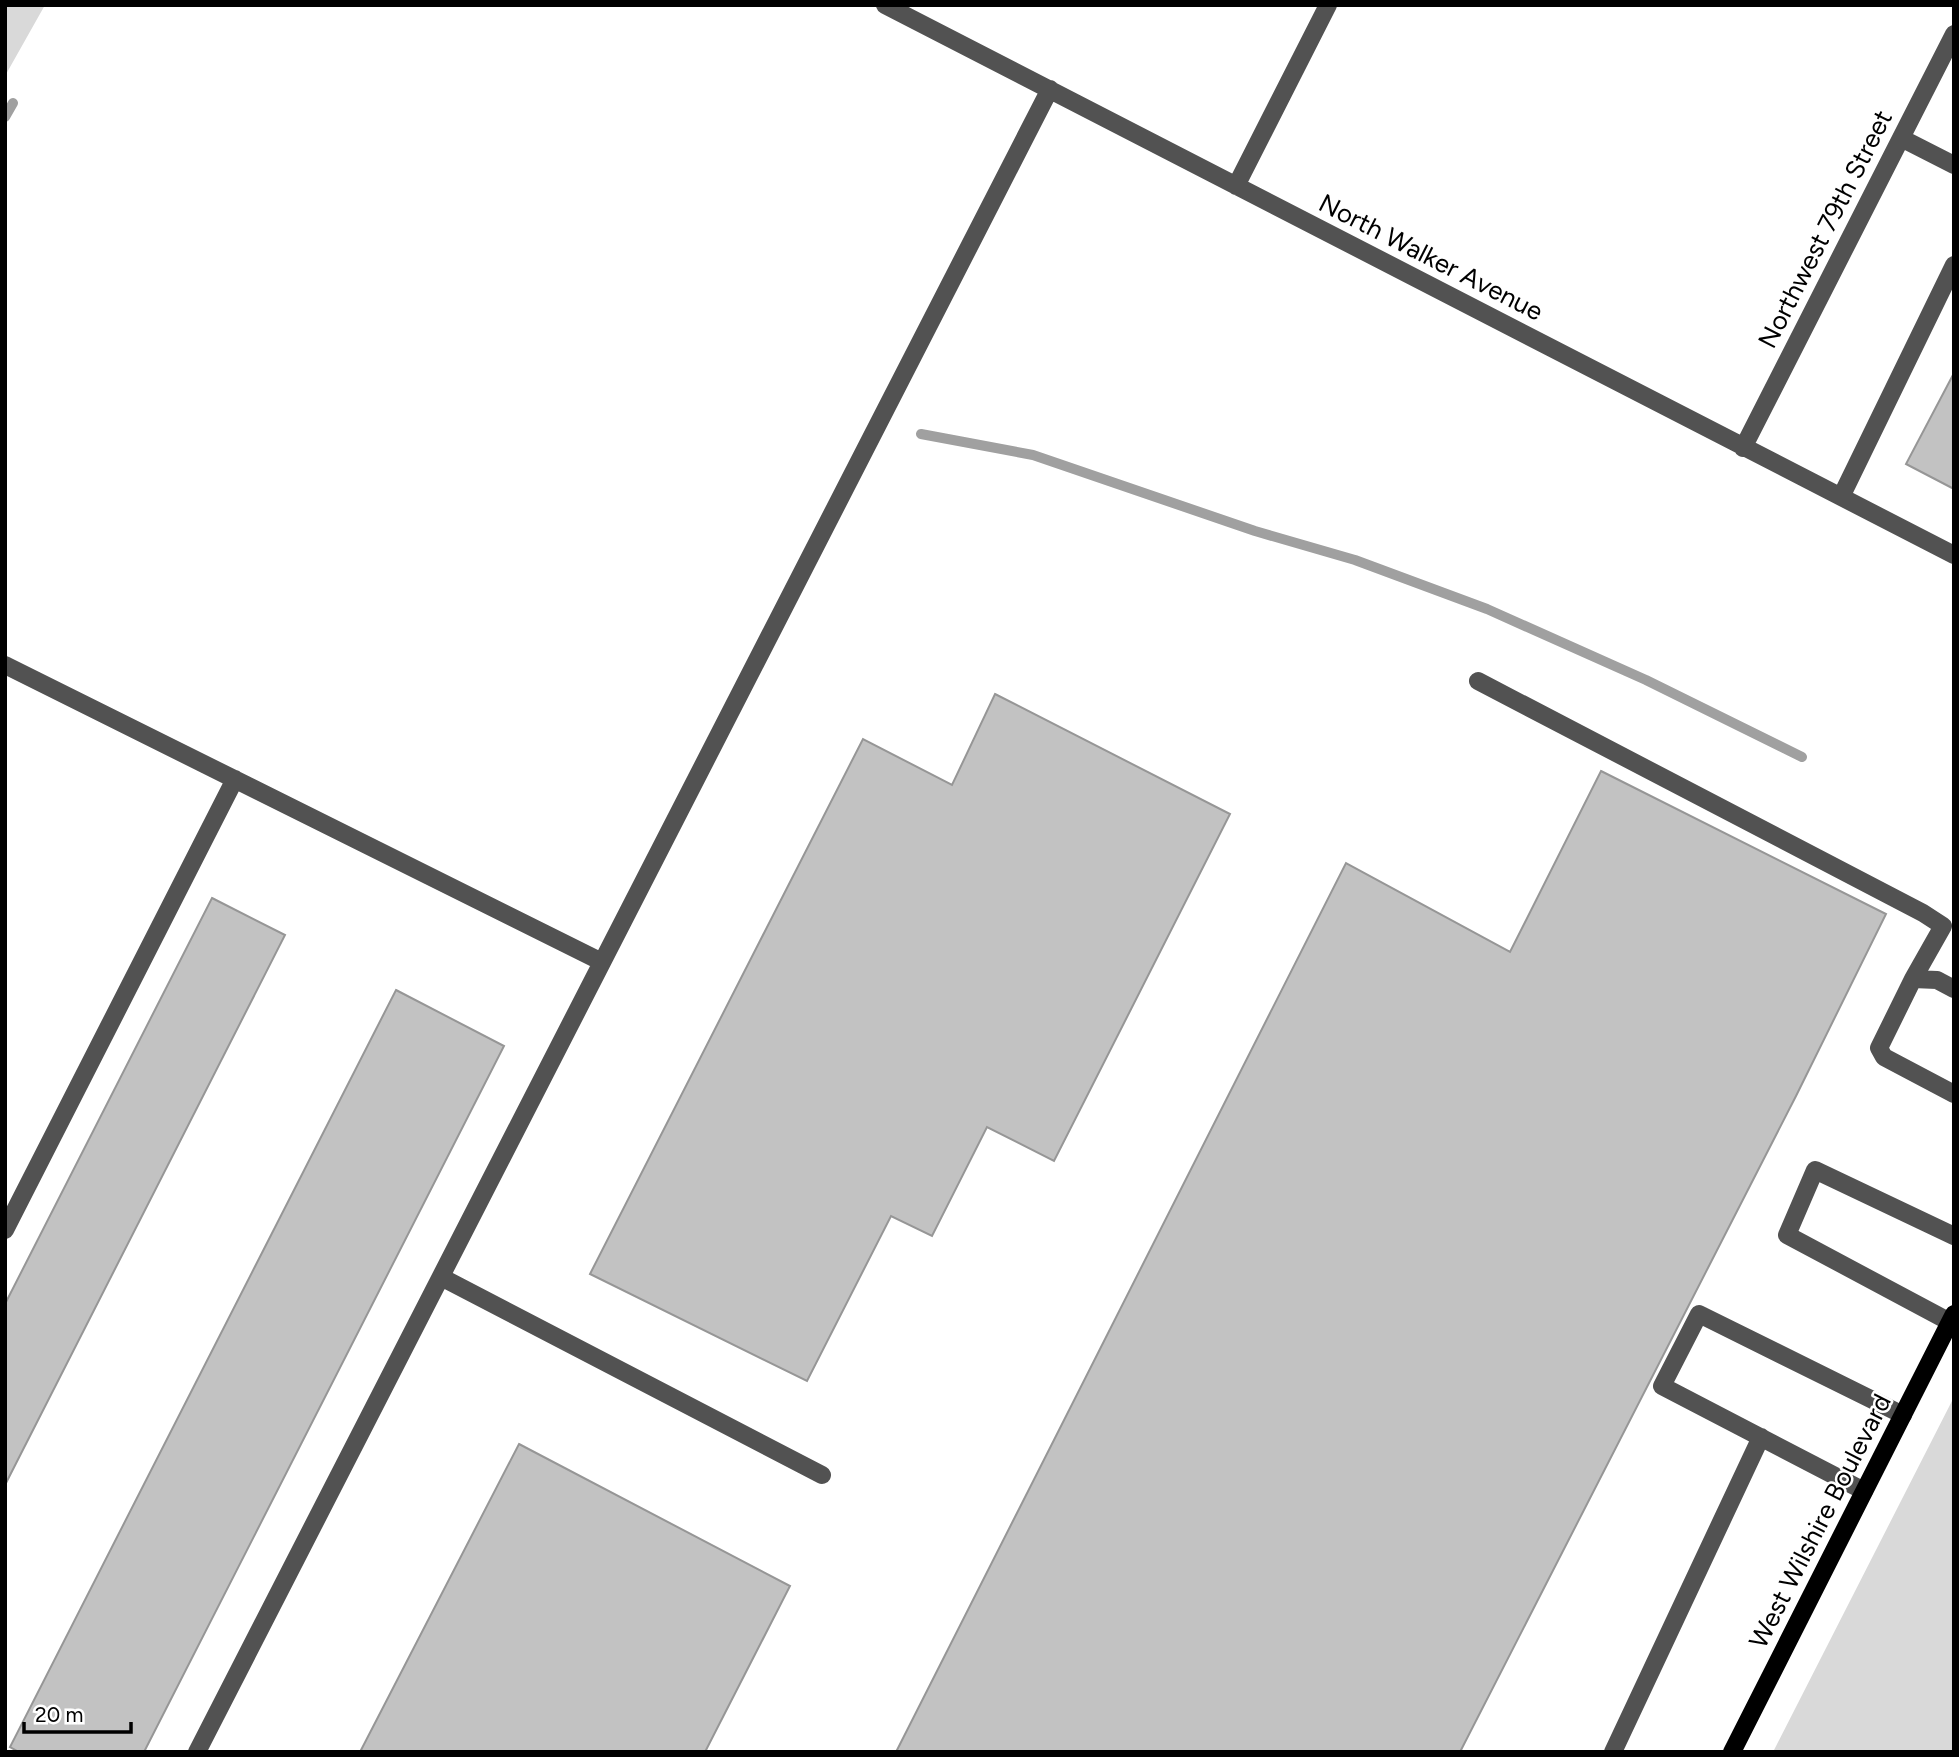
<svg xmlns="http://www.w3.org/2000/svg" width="1959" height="1757" viewBox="0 0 1959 1757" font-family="Figtree,sans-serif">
<rect width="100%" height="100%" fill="#fff"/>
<path fill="#d9d9d9" d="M5,5H45L5,76Z
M1954,1397V1752H1773Z"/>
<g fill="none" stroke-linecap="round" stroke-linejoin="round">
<path stroke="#a0a0a0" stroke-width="10" d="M5,117L13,103
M921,434L1033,455L1255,531L1355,560L1487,609L1646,680L1802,757"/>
</g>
<path fill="#c2c2c2" stroke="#969696" stroke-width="2" d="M1954,373V489L1906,464Z
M995,694L1230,814L1054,1161L987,1127L932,1236L891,1216L807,1381L590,1274L863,739L952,785Z
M1601,771L1886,914L1796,1096L1460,1752H896L1346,863L1510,952Z
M212,898L285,935L5,1485V1304Z
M396,990L504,1046L144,1752H19L10,1747Z
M519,1444L790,1586L705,1752H360Z"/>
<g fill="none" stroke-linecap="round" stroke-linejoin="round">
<path stroke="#525252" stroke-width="18" d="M885,5L1954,555
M1901,138L1954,165
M1236,186L1328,5
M1743,448L1954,34
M1841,497L1954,265
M5,665L602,962
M1478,681L1923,913L1943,926L1913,979
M1954,989L1937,980L1913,979L1879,1048L1884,1057L1954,1094
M5,1230L235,779
M441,1277L822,1475
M1950,1322L1787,1235L1815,1170L1954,1236
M1864,1491L1662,1386L1699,1314L1903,1415
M197,1752L1050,89
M1613,1752L1761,1437"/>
<path stroke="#000" stroke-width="18" d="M1732,1752L1954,1314"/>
</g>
<g text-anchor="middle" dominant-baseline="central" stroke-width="5" stroke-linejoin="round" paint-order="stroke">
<g font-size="26" fill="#000" stroke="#fff">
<text transform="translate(1825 229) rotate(-63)">Northwest 79th Street</text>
<text transform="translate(1431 257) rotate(27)">North Walker Avenue</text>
<text transform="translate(1820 1521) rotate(-63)">West Wilshire Boulevard</text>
</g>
</g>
<rect width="1959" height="1757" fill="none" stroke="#000000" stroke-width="14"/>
<path d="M24 1722v10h107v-10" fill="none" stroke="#000000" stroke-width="3.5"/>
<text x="35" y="1722" font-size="21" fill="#000000" stroke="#ffffff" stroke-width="5" paint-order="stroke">20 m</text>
</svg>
